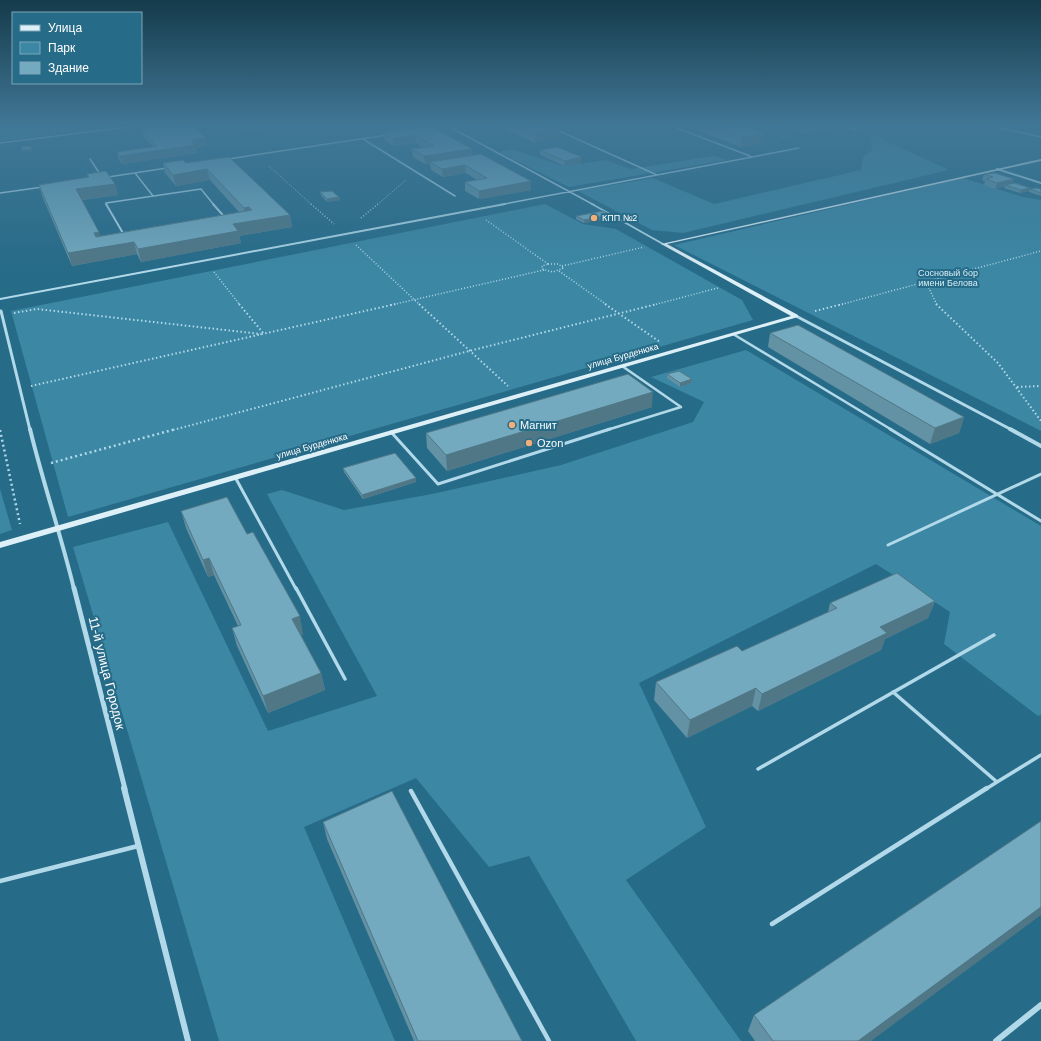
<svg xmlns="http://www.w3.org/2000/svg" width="1041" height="1041" viewBox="0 0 1041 1041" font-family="Arial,sans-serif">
<rect width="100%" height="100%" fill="#266b88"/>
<path fill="#3b87a4" d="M0,125H73L79,131L0,141Z
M240,125H299L247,131Z
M871,134L949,170L683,233L652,230L578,191L653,178L714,204L861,170L863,157L872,150Z
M512,149L564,166L605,160L631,169L714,156L727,160L569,187L499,152Z
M963,178L1023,197L1041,200V431L674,245Z
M545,204L583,224L616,229L742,300L753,320L68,517L11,311Z
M746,350L1041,526V715L1038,716L944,644L950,612L876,564L639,683L706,827L626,880L741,1041H636L529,856L489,867L416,778L304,827L395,1041H219L73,547L168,522L268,731L377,696L267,494L282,490L344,510L432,494L561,465L693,422L704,402L651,377Z
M0,489L12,530L0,534Z"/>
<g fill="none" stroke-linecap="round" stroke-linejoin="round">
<path stroke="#b2d9e9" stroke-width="1" stroke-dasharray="1 1.5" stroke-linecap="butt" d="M750,125L787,138
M269,166L312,205
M377,205L406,180"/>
<path stroke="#b2d9e9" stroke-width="1.5" stroke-dasharray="1 2" stroke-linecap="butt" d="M311,204L334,224
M361,218L378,204
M486,220L548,264
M356,245L420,305
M548,264H558L564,268L553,272L542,269V266Z
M562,266L644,247
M559,271L607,305
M214,272L240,305
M926,282L937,305
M391,305L544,270
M653,305L718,288
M839,305L1041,251"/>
<path stroke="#b2d9e9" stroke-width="2" stroke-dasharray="1.5 2.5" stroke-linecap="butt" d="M239,304L264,334
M419,304L508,386
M605,304L660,342
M936,304L998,363L1041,421
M815,311L843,304
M14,313L37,309L261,334
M31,386L396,304
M1017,387L1041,386
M173,430L469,351L657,304"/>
<path stroke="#b2d9e9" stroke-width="2.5" stroke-dasharray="2 3" stroke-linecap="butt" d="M0,430L20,524
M51,463L176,429"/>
<path stroke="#b2d9e9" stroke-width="1.5" d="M92,125L99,131
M669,125L750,156
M842,125L857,130
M987,125L1041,137
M448,126L594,205
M432,128L456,125
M557,130L657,175
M363,139L455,196
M0,143L145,125
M90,159L100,174
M228,159L387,135
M135,173L153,196
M108,177L167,168
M0,193L43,187
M107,205L106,203L201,189L214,205
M499,205L799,148"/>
<path stroke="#b2d9e9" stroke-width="2" d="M106,204L127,240L229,222L213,204
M592,204L663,244
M0,299L505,204"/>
<path stroke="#b2d9e9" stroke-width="2.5" d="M733,334L892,430
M607,430L681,407L622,366"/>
<path stroke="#b2d9e9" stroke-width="3" d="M890,429L1041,521
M391,432L438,484L610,429
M235,477L296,589
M888,545L1041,474"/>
<path stroke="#b2d9e9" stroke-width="3.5" d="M296,588L345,679
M893,692L997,782L986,789
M758,769L994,635
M997,782L1041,755"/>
<path stroke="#b2d9e9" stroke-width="4.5" d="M411,791L549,1041
M0,881L138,846
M772,924L987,788"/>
<path stroke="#b2d9e9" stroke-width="2" d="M997,169L1041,183"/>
<path stroke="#b2d9e9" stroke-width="3" d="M1,311L30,430
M796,316L1012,430"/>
<path stroke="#b2d9e9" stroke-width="4" d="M30,429C43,483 61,535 74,589
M1010,429L1041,446"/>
<path stroke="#b2d9e9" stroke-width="5" d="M74,588L125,789"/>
<path stroke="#b2d9e9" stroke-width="6" d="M124,788L188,1041
M996,1041L1041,1005"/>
<path fill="#ddeff7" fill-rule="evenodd" d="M1041,159V161L667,244L798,315V317L0,548V542L791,316L661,244Z"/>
</g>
<path fill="#6392a4" d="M496,125H550L559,139L535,143Z
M692,125H742L764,133L763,143L741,147L691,128Z
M780,125H829L828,130L807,134Z
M431,126L473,155L531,181V190L479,199L465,191V182L477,180L466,173L443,177L431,170L430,164H425L413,157L412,149L423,148L416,143L394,146L384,140V132Z
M142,129L207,146L196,148L197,153L122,164L119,160L117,152L153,147L144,137Z
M540,150L581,163L564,166L540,155Z
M229,157L290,215L292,227L239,236L241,243L141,262L137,254L72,266L42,196L39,185L88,177L87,174L115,184L118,195L82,200L100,236L239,212L210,180L176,186L165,173L163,163H186Z
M984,174L1030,189H1041V196L1029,192V191L1020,193L1004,188L1005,186L995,189L984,185L985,181L982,180Z
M320,192L339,197L340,200L327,202L321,195Z
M611,215V218L584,223L576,219V216Z
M770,333L964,417L959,433L930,444L768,347Z
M667,374L691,383L680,387L667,378Z
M652,407L447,471L427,448L426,433Z
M343,468L416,478V482L363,499L344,472Z
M181,511L247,534L303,634L301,635L321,673L325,690L268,713L237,646L232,628L238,626L214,575L208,577L186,528Z
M935,601L928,618L885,639L881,650L758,711L752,706L687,738L654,700L656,682L742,651L828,612L830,603Z
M323,822L522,1041H414L327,839Z
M754,1015L871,1041H755L748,1031Z"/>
<path fill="#507786" d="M809,125H829L828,130L807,134Z
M560,129L559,139L535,143V133Z
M764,133L763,143L741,147L742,137Z
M415,135L416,143L394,146L393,139Z
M206,138L207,146L196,148L197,153L122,164L120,156L191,140Z
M32,149L33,151L23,152L22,150Z
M472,149L473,157L430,162V164H425L424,156Z
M582,157L581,163L564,166L565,161Z
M465,165L466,173L443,177L442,169Z
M207,169L210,180L176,186L173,175Z
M1014,179L1012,185H1005V186L995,189L997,183Z
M531,181V190L479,199V191Z
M115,184L118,195L79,200L76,189Z
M1030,188L1029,191L1020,193L1021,190Z
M339,197L340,200L327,202V199Z
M249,207L252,219L246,220L244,208Z
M290,215L292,227L239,236L241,243L141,262L138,249L233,224Z
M611,215V218L584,223V220Z
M99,232L103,245H98L94,233Z
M134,242L137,254L72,266L68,253Z
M692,379L691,383L680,387V383Z
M653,392L652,407L447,471L446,455Z
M964,417L959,433L930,444L935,428Z
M416,478V482L363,499L362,495Z
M209,558L214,575L208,577L203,560Z
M935,601L928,618L885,639L881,650L758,711L762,694L880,627Z
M300,616L303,634L296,637L292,619Z
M321,673L325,690L268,713L263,696Z
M756,688L752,706L687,738L690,720Z
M1041,907V915L871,1041H858Z"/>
<path fill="#73aabf" stroke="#507786" d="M174,125H192L206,138L191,140L195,145L120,156L117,152L157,146L142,129Z
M517,125H550L560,129L535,133Z
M710,125H742L764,133L742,137Z
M431,126L472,149L424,156L412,149L434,146L415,135L393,139L384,132Z
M31,146L32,149L22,150L21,147Z
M557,147L582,157L565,161L540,150Z
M481,154L531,181L479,191L465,182L487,178L465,165L442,169L430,162Z
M229,157L290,215L233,224L238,231L138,249L134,242L68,253L39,185L89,177L87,174L106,171L115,184L76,189L99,232L94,233L96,237L252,210L249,207L244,208L207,169L173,175L163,163L183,160L186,163Z
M995,173L1014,179L997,183L986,179L993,177L984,174Z
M1015,183L1030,188L1021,190L1005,185Z
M1036,188L1041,189V193L1030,189Z
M332,191L339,197L327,199L320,192Z
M603,211L611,215L584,220L576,216Z
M798,325L964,417L935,428L770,333Z
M679,371L692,379L680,383L667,374Z
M628,374L653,392L446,455L426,433Z
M395,453L416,478L362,495L343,468Z
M227,497L247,534L253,532L300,616L292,619L321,673L263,696L232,628L241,625L209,558L203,560L181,511Z
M897,573L935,601L880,627L887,633L762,694L756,688L690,720L656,682L737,646L742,651L837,608L830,603Z
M392,791L522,1041H418L323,822Z
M1041,821V907L858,1041H773L754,1015Z"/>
<linearGradient id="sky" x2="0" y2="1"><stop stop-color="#153b4b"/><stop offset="0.46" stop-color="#417796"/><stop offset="1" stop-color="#417796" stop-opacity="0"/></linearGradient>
<rect width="1041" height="271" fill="url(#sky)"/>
<g fill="#f2ae78" stroke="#266b88" stroke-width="1.5">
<circle cx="594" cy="218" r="4"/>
<circle cx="512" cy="425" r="4"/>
<circle cx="529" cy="443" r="4"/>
</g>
<g text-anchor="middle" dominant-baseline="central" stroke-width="4" stroke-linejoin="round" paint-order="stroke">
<g font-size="9" fill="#fff" stroke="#266b88" text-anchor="start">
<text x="602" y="218">КПП №2</text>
</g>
<g font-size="9" fill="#d6eef7" stroke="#266b88">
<text x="948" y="273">Сосновый бор<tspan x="948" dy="10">имени Белова</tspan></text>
</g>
<g font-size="9" fill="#fff" stroke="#266b88">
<text transform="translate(623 356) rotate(-16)">улица Бурденюка</text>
<text transform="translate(312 446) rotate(-16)">улица Бурденюка</text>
</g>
<g font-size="11" fill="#fff" stroke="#266b88" text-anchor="start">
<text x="520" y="425">Магнит</text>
<text x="537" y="443">Ozon</text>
</g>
<g font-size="13" fill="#fff" stroke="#266b88">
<text transform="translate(107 673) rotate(76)">11-й улица Городок</text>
</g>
</g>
<rect x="12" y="12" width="130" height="72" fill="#266b88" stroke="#7da6b8"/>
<rect x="20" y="25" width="20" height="6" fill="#ddeff7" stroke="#7da6b8"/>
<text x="48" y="32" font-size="12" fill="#ffffff">Улица</text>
<rect x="20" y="42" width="20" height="12" fill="#3b87a4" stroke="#7da6b8"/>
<text x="48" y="52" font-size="12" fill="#ffffff">Парк</text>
<rect x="20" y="62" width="20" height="12" fill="#73aabf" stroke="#7da6b8"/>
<text x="48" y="72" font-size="12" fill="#ffffff">Здание</text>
</svg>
